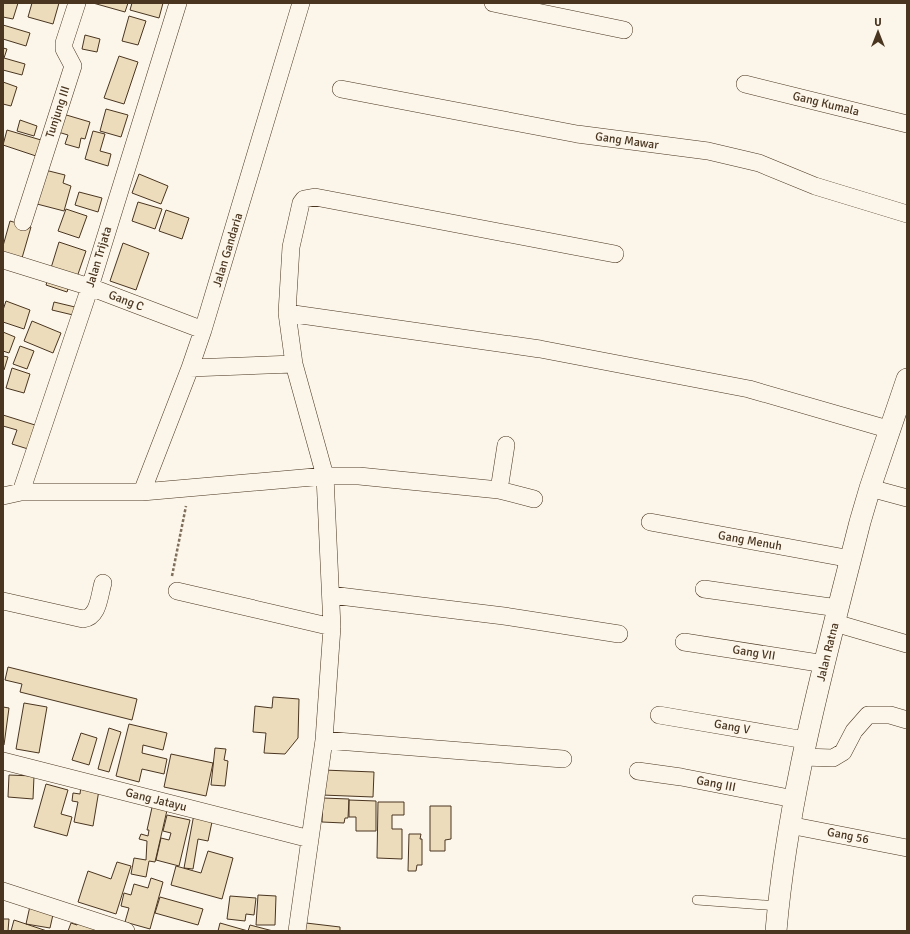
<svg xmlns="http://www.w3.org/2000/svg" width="910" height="934" viewBox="0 0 910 934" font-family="Signika,sans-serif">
<rect width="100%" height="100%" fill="#fbf6e9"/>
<path fill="#ecdcbc" stroke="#4a3520" d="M3,3H18L13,19L3,17Z
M32,3H59L53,24L28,17Z
M93,3H128L125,12Z
M132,3H163L159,18L130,10Z
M129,16L146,21L138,45L122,41Z
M3,25L30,33L26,46L3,39Z
M85,35L100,39L97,52L82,49Z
M3,48L7,49L4,58L25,64L22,75L3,70Z
M119,56L138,62L124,104L104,98Z
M3,82L17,87L11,106L3,104Z
M106,109L128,115L121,137L100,131Z
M63,114L90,122L85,139L81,138L79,148L65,144L68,135L58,132Z
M20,120L37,126L34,136L17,131Z
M7,130L41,140L36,156L3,145Z
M93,131L105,134L100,151L111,154L108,166L85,159Z
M45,170L65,175L63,183L71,186L64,211L37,204Z
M139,174L168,186L161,204L132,193Z
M79,192L102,198L98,212L75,205Z
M138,202L162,209L155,229L132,221Z
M66,209L87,216L79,238L58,231Z
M166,210L189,218L182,239L159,231Z
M10,221L31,227L22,258L3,253V246Z
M59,242L86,251L77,277L51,268Z
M123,243L149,253L136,290L110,281Z
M49,276L70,282L67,292L46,285Z
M6,301L30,310L24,329L3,322V310Z
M54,302L75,307L73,315L52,310Z
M32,321L61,333L53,353L24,341Z
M3,332L15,337L9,353L3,351Z
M20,346L34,351L27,369L13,364Z
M3,356L8,357L4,370H3Z
M12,368L30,374L24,393L6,388Z
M3,415L35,425L28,449L12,444L17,430L3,426Z
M8,667L137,699L132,720L20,692L22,684L5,680Z
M273,697L299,699L298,738L285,754L264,753L266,733L253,732L255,706L272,708Z
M24,703L47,707L39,753L16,749Z
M3,707L9,708L4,745H3Z
M129,724L167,733L163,750L143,745L142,753L167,759L164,774L142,769L139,782L116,776Z
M109,728L121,732L109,772L98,769Z
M81,733L97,738L89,765L72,760Z
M215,748L226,749L224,760L228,761L225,786L211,785Z
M171,754L213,763L206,796L164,787Z
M323,770L374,772L373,797L322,795Z
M9,775L34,776L33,799L8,797Z
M46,784L68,790L61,814L72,817L67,836L34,827Z
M81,786L99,790L93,826L74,822L78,802L72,801L73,793L80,794Z
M323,798L349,799L348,818H345L344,823L322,822Z
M349,800L376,801V831H356V817H349Z
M378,802H404V815H392V829H402V859L377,858Z
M153,803L168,806L155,862L149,861L146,877L131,874L134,858L146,860L147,841L139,839L141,834L148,836L149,830H147Z
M430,806H451V839L445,840V851H430Z
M194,814L213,817L208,841L198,839L193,869L184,868Z
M167,815L190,820L179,866L156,860L161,838L169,840L171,833L163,831Z
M409,834H421L420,839H422V865H417L416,871H408Z
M208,851L233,858L222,899L171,885L176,866L201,873Z
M117,862L131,866L116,914L78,902L88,871L111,879Z
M151,878L163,882L150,929L125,922L129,908L121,906L124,893L131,895L134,884L148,888Z
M258,895L276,896L275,925H256Z
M230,896L256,898L254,915L246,914L245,921L227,919Z
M160,897L203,909L198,925L155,913Z
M30,906L54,910L50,928L26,924Z
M79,918L104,931H68L71,923L77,925Z
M3,919H9L8,931H3Z
M14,920L47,931H11Z
M220,923L248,931H218Z
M306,923L340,927V931H305Z
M250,925L273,931H248Z"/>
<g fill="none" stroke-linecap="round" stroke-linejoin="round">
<defs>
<path id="service" d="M697,900L778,906"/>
<path id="minor" d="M493,3L624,30
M745,84L907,124
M341,89L577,134L708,151L759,163L815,186L907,214
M23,222L73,66L64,49V43L77,3
M3,260L90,287L203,330
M287,313L540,349L749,389L891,430
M190,368L294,364
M870,488L907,498
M499,490L506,445
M21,492L90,287L178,3
M142,492L190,368L203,330L301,3
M3,496L21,492H142L325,476H359L499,490L534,499
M650,522L851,559
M704,589L838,608
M177,591L332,627
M331,595L504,616L619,634
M3,601L83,619C99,617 99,596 103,583
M835,623L907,644
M684,642L825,664
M659,715L805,740
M324,740L563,759
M802,757L833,758L843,752L854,731L868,715H890L907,720
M3,761L310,839
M638,771L681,777L794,799
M789,825L907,848
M3,891L126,931
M297,931L324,740L332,627L325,476L294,364L287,313L291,247L301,203L304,199L315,197L615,254"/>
<path id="tertiary" d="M776,931C788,792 826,657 860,522L870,488L907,379"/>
</defs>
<use href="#service" stroke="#4a3520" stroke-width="10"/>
<use href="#minor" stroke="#4a3520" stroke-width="18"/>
<use href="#tertiary" stroke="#4a3520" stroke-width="22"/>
<path stroke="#7f6f5c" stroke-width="2.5" stroke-dasharray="3 2" stroke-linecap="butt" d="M172,576L186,506"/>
<use href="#service" stroke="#fbf6e9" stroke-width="9"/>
<use href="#minor" stroke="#fbf6e9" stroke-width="17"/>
<use href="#tertiary" stroke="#fbf6e9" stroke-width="21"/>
</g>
<g text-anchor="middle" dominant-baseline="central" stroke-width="3" stroke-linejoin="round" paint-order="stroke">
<g font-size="12" fill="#4a3520" stroke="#fbf6e9">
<text transform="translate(826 104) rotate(14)">Gang Kumala</text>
<text transform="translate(58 112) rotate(-72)">Tunjung III</text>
<text transform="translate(627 141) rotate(8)">Gang Mawar</text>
<text transform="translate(228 250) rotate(-73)">Jalan Gandaria</text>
<text transform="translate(99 257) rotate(-73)">Jalan Trijata</text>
<text transform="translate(126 301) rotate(21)">Gang C</text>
<text transform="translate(750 541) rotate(10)">Gang Menuh</text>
<text transform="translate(828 652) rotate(-76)">Jalan Ratna</text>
<text transform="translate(754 653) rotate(9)">Gang VII</text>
<text transform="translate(732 727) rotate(10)">Gang V</text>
<text transform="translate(716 784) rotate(11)">Gang III</text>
<text transform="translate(156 800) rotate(14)">Gang Jatayu</text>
<text transform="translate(848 836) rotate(11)">Gang 56</text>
</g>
</g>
<rect width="910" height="934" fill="none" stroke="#4a3520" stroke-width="8"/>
<g transform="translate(878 32)" stroke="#fbf6e9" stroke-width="3" paint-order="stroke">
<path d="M0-3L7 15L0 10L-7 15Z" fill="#4a3520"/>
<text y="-6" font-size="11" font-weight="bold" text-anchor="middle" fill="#4a3520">U</text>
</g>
</svg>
